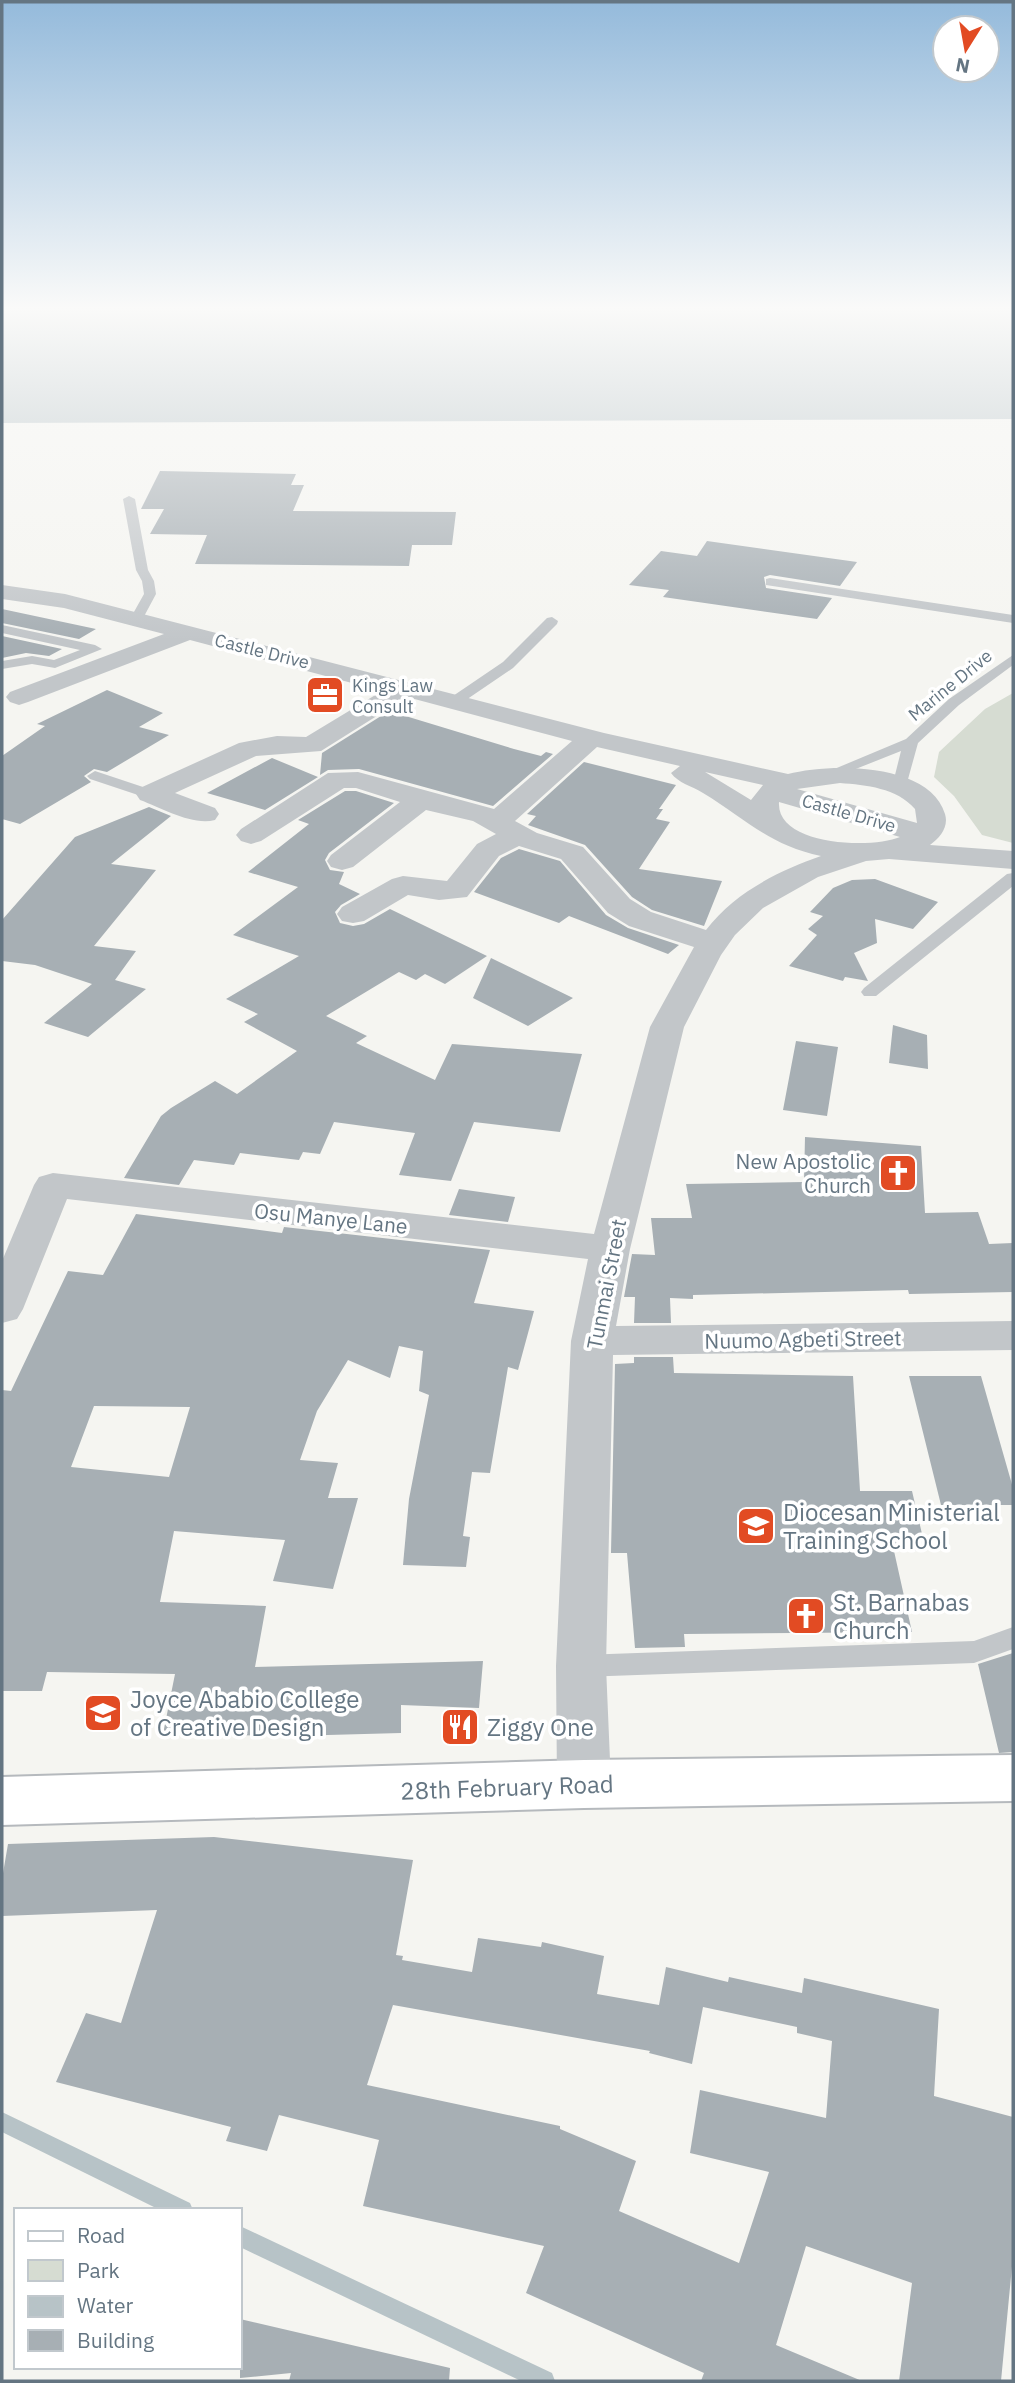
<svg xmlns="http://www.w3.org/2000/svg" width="1015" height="2383" viewBox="0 0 1015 2383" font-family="'IBM Plex Sans',sans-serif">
<rect width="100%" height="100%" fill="#f5f5f1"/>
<path fill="#d6dcd2" d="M1013,693V843L982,835L954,796L934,777L939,752L985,709Z"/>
<path fill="#b7c3c7" d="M2,307H1013V419L2,423Z"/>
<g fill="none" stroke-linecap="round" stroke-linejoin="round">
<path fill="#b7c3c7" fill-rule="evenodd" d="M2,2112L190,2203L193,2210H160L2,2132Z
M240,2226L552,2373L555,2381H521L240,2247Z"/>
</g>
<path fill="#a7afb4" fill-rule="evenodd" d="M160,471L296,474L291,485H304L293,511L456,512L452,545H412L409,566L195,564L207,535L150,534L164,509H141Z
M707,541L857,562L840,586L770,575L764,577L766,588L832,598L817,619L663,597L669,590L629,585L661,551L697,556Z
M2,609L96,629L79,639L2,623Z
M2,636L62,649L49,656L26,653L2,658Z
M107,690L163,713L139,727L169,735L107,772L94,769L84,776L91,782L20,824L2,819V756L45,726L37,724Z
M389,711L514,749L541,756L546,752L553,754L493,806L359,769L328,770L320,775L322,753Z
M272,758L318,777L265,810L207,793Z
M584,762L676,785L659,809H663L656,819L670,822L639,869L722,881L704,926L652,910L632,897L585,845L528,825L536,816L527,814Z
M345,791H356L394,803L329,853L325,860L330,870L344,872L339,884L360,894L341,905L335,912L340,923L353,926L364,924L390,909L487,956L445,984L425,974L416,980L399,972L326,1016L367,1036L356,1043L435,1080L452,1044L582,1054L560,1132L474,1122L451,1181L399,1175L415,1133L334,1122L320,1154L303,1152L299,1160L240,1153L234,1165L194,1160L179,1185L124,1178L161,1116L171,1108L215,1081L237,1094L297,1051L244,1022L258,1014L226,999L299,956L233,935L298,887L248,872L309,824L298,820Z
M149,807L171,816L111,864L156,870L94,946L136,951L115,980L146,989L88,1037L44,1023L92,984L35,965L2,961V920L75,837Z
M519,849L560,861L606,915L628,928L679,945L668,954L569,916L559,923L474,892L501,858Z
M875,879L938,902L913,929L875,919L877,943L854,953L868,981L845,977L843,981L789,966L817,935L808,929L823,916L810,912L833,888L852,880Z
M491,958L573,998L528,1026L473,998Z
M893,1025L927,1035L928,1069L889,1063Z
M796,1041L838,1047L827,1116L783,1110Z
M805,1137L921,1146L925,1213L978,1212L989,1244L1013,1243V1292L909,1294L908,1290L693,1295V1299L670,1298L671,1323H634L635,1297H624L632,1254L655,1255L651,1218H692L686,1184L804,1182Z
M459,1189L515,1197L508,1222L449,1215Z
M136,1214L282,1233L284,1227L490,1250L474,1303L534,1311L518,1370L508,1367L490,1473L472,1472L463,1536L470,1537L466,1567L403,1565L409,1499L429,1395L419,1391L423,1351L399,1346L390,1378L348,1360L317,1411L300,1460L338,1463L328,1498H358L333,1589L273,1581L285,1540L174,1531L160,1602L266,1606L255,1667L483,1661L479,1708L401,1705V1733L291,1736L163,1734L175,1674L47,1672L42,1691H2V1390L11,1391L68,1271L103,1275ZM94,1406L190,1407L169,1477L71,1467Z
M634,1357H673L674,1373L853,1376L860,1491H912L926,1551H894L912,1632L684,1634L685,1647L635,1648L627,1553H611L615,1364L634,1363Z
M909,1376H981L1013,1488V1505H941Z
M1013,1653V1752L999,1753L978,1664Z
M214,1837L413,1860L396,1955L403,1956L402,1960L472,1972L478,1938L541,1947L542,1942L604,1956L597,1994L659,2005L666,1967L728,1982L729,1977L802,1993L804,1978L939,2009L934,2096L1013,2117V2256L1001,2381H899L912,2283L806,2246L776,2345L862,2381H701L704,2373L526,2293L544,2246L363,2206L379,2140L279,2115L267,2151L226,2141L231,2127L56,2082L86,2013L121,2023L157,1910L2,1916V1879L8,1844ZM393,2005L650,2051L649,2053L692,2064L703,2007L797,2027V2033L832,2041L826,2118L700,2090L690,2153L769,2172L739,2263L619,2211L636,2161L560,2129V2126L367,2085Z
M240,2319L450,2368L449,2381H289L291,2373L240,2378Z"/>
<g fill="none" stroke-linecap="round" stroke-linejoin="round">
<defs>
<path id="primary" d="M1013,1755V1801L584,1808L2,1825V1777L584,1760Z"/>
</defs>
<use href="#primary" stroke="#b5b9bd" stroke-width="4"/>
<path fill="#c2c6c9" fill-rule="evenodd" d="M129,496L135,499L148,570L154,581L156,594L141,622L136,623L130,619L144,594L142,581L136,570L123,499Z
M770,578L1013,615V623L766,585V579Z
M552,617L558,621L557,624L513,668L460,704H450V698L503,662L547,618Z
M2,625L95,645L102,649L55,668L32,664L2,669V661L32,656L54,660L80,650L2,633Z
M1013,655V665L959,705L918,743L905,790L900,792L892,787L901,751L833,778H823L820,775L906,739L949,699Z
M95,771L155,791L158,794L150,799L90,779L87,776Z
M1013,873V886L876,996H864L861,992L864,988L1007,874Z
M1013,1627V1649L974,1663L581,1677L571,1674L567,1666L571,1658L581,1655L974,1641Z"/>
<path fill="#c2c6c9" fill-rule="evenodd" d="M2,585L65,594L604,733L788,774C829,763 930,762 945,814C949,827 940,838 930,845L1013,851V869L889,859L866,861L818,877L763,908L735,935L721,955L684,1027L630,1249L616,1326L1013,1321V1350L613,1355L606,1666L611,1784L603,1801L584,1808L565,1801L557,1784L556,1666L571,1341L588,1259L67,1199L23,1309L17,1319L2,1323V1261L34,1185L39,1177L53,1173L594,1234L650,1027L694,947L629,926L608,913L561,859L519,846L499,856L467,897L439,900L408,895L364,921L353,923L342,921L337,914L342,907L392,879L403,876L447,881L477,844L496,834L473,821L426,810L353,867L342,870L331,867L327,861L331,855L400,802L356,788H344L261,841L251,844L241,841L236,835L241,829L328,773L358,772L494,809L572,741L407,697L321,751L256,756L175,793L215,808L219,814L215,820C192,826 162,808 140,800L136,794L140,788L239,743L277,736L306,737L382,691L190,640L28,702L19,705L10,702L6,697L10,692L164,634L64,608L2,599ZM597,747L680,766L671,773C678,783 692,786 703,793C746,819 769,845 821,856C778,871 734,893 706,930L651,912L630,899L583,847L537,833L515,821ZM705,772L763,785L751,800ZM840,783C866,785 897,788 915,809L917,823L797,789ZM779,802L900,837C872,849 776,846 779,802Z"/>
<use href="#primary" fill="#fff" fill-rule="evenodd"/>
</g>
<linearGradient id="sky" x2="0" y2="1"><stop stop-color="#94badb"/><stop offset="0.48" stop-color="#fafaf9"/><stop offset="1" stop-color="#fafaf9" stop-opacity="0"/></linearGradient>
<rect width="1015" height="641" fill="url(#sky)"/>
<defs>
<symbol id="office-square" viewBox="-11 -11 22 22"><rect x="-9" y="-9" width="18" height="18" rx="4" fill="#e24b23" stroke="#fff"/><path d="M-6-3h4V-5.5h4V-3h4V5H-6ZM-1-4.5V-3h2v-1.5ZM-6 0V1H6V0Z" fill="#fff"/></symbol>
<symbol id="church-square" viewBox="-11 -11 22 22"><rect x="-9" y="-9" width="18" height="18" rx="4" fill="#e24b23" stroke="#fff"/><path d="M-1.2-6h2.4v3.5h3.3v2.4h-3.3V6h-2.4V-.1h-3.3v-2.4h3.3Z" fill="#fff"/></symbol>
<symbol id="school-square" viewBox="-11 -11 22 22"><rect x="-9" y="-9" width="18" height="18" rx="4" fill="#e24b23" stroke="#fff"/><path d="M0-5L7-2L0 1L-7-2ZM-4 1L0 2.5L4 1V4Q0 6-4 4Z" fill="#fff"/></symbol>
<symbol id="restaurant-square" viewBox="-11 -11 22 22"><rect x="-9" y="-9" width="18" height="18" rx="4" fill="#e24b23" stroke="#fff"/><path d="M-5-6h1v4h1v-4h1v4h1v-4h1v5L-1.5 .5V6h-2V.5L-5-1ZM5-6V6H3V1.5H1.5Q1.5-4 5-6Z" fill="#fff"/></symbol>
</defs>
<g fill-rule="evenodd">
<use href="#office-square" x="303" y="673" width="44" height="44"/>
<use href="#church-square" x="876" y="1151" width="44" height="44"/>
<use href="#school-square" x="734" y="1504" width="44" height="44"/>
<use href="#church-square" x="784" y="1594" width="44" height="44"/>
<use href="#school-square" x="81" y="1691" width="44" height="44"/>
<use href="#restaurant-square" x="438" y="1705" width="44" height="44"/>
</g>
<g text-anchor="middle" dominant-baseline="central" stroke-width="7" stroke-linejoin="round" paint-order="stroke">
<g font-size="18" fill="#647582" stroke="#fff">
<text transform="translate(262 651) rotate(14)">Castle Drive</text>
<text transform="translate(950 685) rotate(-39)">Marine Drive</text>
<text transform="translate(849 813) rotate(16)">Castle Drive</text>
</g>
<g font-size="18" fill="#647582" stroke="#fff" text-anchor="start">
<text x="352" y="685">Kings Law<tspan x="352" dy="21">Consult</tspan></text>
</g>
<g font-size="21" fill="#647582" stroke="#fff" text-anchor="end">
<text x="871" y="1161">New Apostolic<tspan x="871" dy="24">Church</tspan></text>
</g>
<g font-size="21" fill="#647582" stroke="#fff">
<text transform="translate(331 1218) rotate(6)">Osu Manye Lane</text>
<text transform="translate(606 1284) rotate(-79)">Tunmai Street</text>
<text transform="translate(803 1339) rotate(-1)">Nuumo Agbeti Street</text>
</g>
<g font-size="24" fill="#647582" stroke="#fff" text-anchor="start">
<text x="783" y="1512">Diocesan Ministerial<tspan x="783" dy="28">Training School</tspan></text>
<text x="833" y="1602">St. Barnabas<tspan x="833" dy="28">Church</tspan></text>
<text x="130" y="1699">Joyce Ababio College<tspan x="130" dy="28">of Creative Design</tspan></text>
<text x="487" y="1727">Ziggy One</text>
</g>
<g font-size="24" fill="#647582" stroke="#fff">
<text transform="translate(507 1787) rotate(-2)">28th February Road</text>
</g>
</g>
<rect width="1015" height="2383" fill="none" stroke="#647582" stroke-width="7"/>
<rect x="14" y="2208" width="228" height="161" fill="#ffffff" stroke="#c1c8cd" stroke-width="2"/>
<rect x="28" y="2231" width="35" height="10" fill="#ffffff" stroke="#c1c8cd" stroke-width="2"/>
<text x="77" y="2243" font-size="21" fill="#647582">Road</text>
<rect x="28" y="2260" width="35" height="21" fill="#d6dcd2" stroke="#c1c8cd" stroke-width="2"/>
<text x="77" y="2278" font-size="21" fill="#647582">Park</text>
<rect x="28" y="2296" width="35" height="21" fill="#b7c3c7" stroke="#c1c8cd" stroke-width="2"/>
<text x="77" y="2313" font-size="21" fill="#647582">Water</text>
<rect x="28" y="2330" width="35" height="21" fill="#a7afb4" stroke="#c1c8cd" stroke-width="2"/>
<text x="77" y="2348" font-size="21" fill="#647582">Building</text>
<g transform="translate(966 49) rotate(191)"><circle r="33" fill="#ffffff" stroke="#c1c8cd" stroke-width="2"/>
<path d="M0-5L12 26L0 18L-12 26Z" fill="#e24b23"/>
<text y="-10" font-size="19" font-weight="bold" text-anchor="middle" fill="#647582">N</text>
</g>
</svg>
